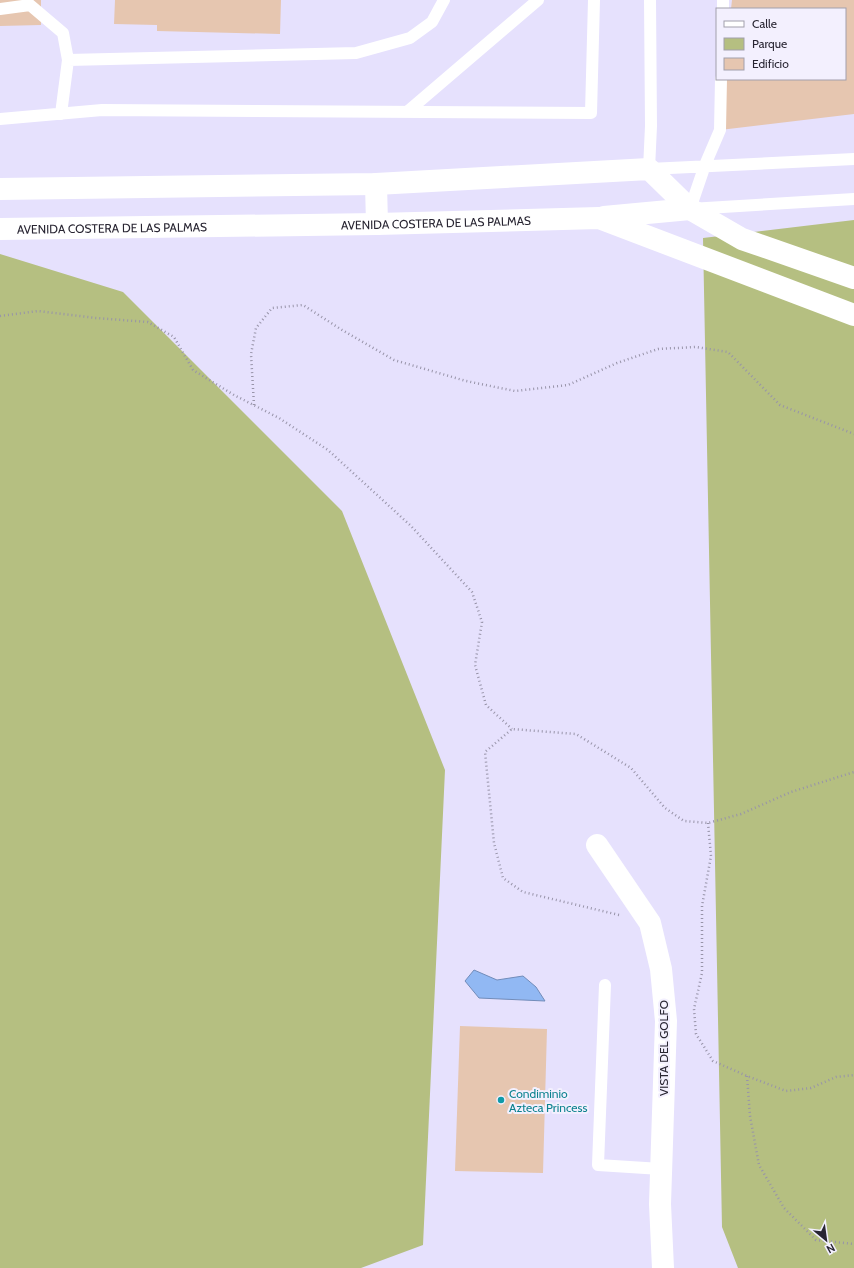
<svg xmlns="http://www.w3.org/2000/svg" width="854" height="1268" viewBox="0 0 854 1268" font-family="Cabin,sans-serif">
<rect width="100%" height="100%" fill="#e6e1fd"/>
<path fill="#b5bf81" d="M854,220V1268H738L722,1227L703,238Z
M0,254L123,292L342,511L445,770L423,1245L361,1268H0Z"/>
<path fill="#91b8f3" stroke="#728cb9" d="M474,970L497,980L523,976L536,987L545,1001L479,998L465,981Z"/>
<path fill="#e6c6b0" d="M0,0H41V25L0,26Z
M115,0H281L280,34L157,31V25L114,24Z
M732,0H854V114L720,130L723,79H845V9H731Z
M460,1026L547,1029L543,1173L455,1171Z"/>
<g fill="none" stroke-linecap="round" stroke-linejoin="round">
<path stroke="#9894a9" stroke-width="2.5" stroke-dasharray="1 3" stroke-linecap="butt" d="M0,316L38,311L96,318L148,322L174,337L193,370L234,395L279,418L328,450L411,526L472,592L482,622L475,665L486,705L512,729
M254,405L251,354L256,328L272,308L303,305L342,330L394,360L466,381L515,391L568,385L617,363L658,349L696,347L728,352L780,405L854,434
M708,823L711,856L702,906V973L694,1009L696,1034L713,1061L747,1076L786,1091L811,1088L836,1077L854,1075
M619,915L523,892L503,878L494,843L485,752L512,729L576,734L631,768L665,808L684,821L708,823L741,814L791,792L854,772
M747,1076L750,1116L759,1165L784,1208L816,1240L854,1244"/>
<path stroke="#fff" stroke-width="12" d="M650,0L651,126L649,169L854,159
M0,9L30,5L63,33L68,60L61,114
M723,9V0
M68,60L356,53L410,38L432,22L444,0
M721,79L720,130L705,165L690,209L854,199
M407,112L538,0
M0,119L102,110L591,113L594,0
M605,985L598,1165L661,1169"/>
<path stroke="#fff" stroke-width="22" d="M597,845L650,923L661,969L666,1021L660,1204L663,1268"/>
<g stroke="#fff" stroke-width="22">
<path d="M376,184L377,224"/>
<path d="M0,189L376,184L649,169L690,209L742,239L854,278"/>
<path d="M604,217L690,209"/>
<path id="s1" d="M0,229L377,224L599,218L854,315"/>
</g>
</g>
<circle fill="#0f9aa8" stroke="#f3f0fe" stroke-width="1.5" cx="501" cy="1100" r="4"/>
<g text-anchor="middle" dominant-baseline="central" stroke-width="4" stroke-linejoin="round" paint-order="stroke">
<g font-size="12" fill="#282532" stroke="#f3f0fe">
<text stroke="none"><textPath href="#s1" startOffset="436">AVENIDA COSTERA DE LAS PALMAS</textPath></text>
<text stroke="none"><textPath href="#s1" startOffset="112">AVENIDA COSTERA DE LAS PALMAS</textPath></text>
<text transform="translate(663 1048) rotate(-90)">VISTA DEL GOLFO</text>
</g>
<g font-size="12" fill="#0d838f" stroke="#f3f0fe" text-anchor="start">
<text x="509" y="1093">Condiminio<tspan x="509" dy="14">Azteca Princess</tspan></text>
</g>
</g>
<rect x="716" y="8" width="130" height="72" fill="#f3f0fe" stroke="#a29fac"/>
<rect x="724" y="21" width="20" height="6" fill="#ffffff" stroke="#a29fac"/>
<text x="752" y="28" font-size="12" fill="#282532">Calle</text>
<rect x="724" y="38" width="20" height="12" fill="#b5bf81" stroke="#a29fac"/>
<text x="752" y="48" font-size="12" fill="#282532">Parque</text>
<rect x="724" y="58" width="20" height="12" fill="#e6c6b0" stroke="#a29fac"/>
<text x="752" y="68" font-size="12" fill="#282532">Edificio</text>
<g transform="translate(826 1240) rotate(151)" stroke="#f3f0fe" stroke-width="3" paint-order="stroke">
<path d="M0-3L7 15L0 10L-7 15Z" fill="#282532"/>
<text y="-6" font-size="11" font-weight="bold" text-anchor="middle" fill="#282532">N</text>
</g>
</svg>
